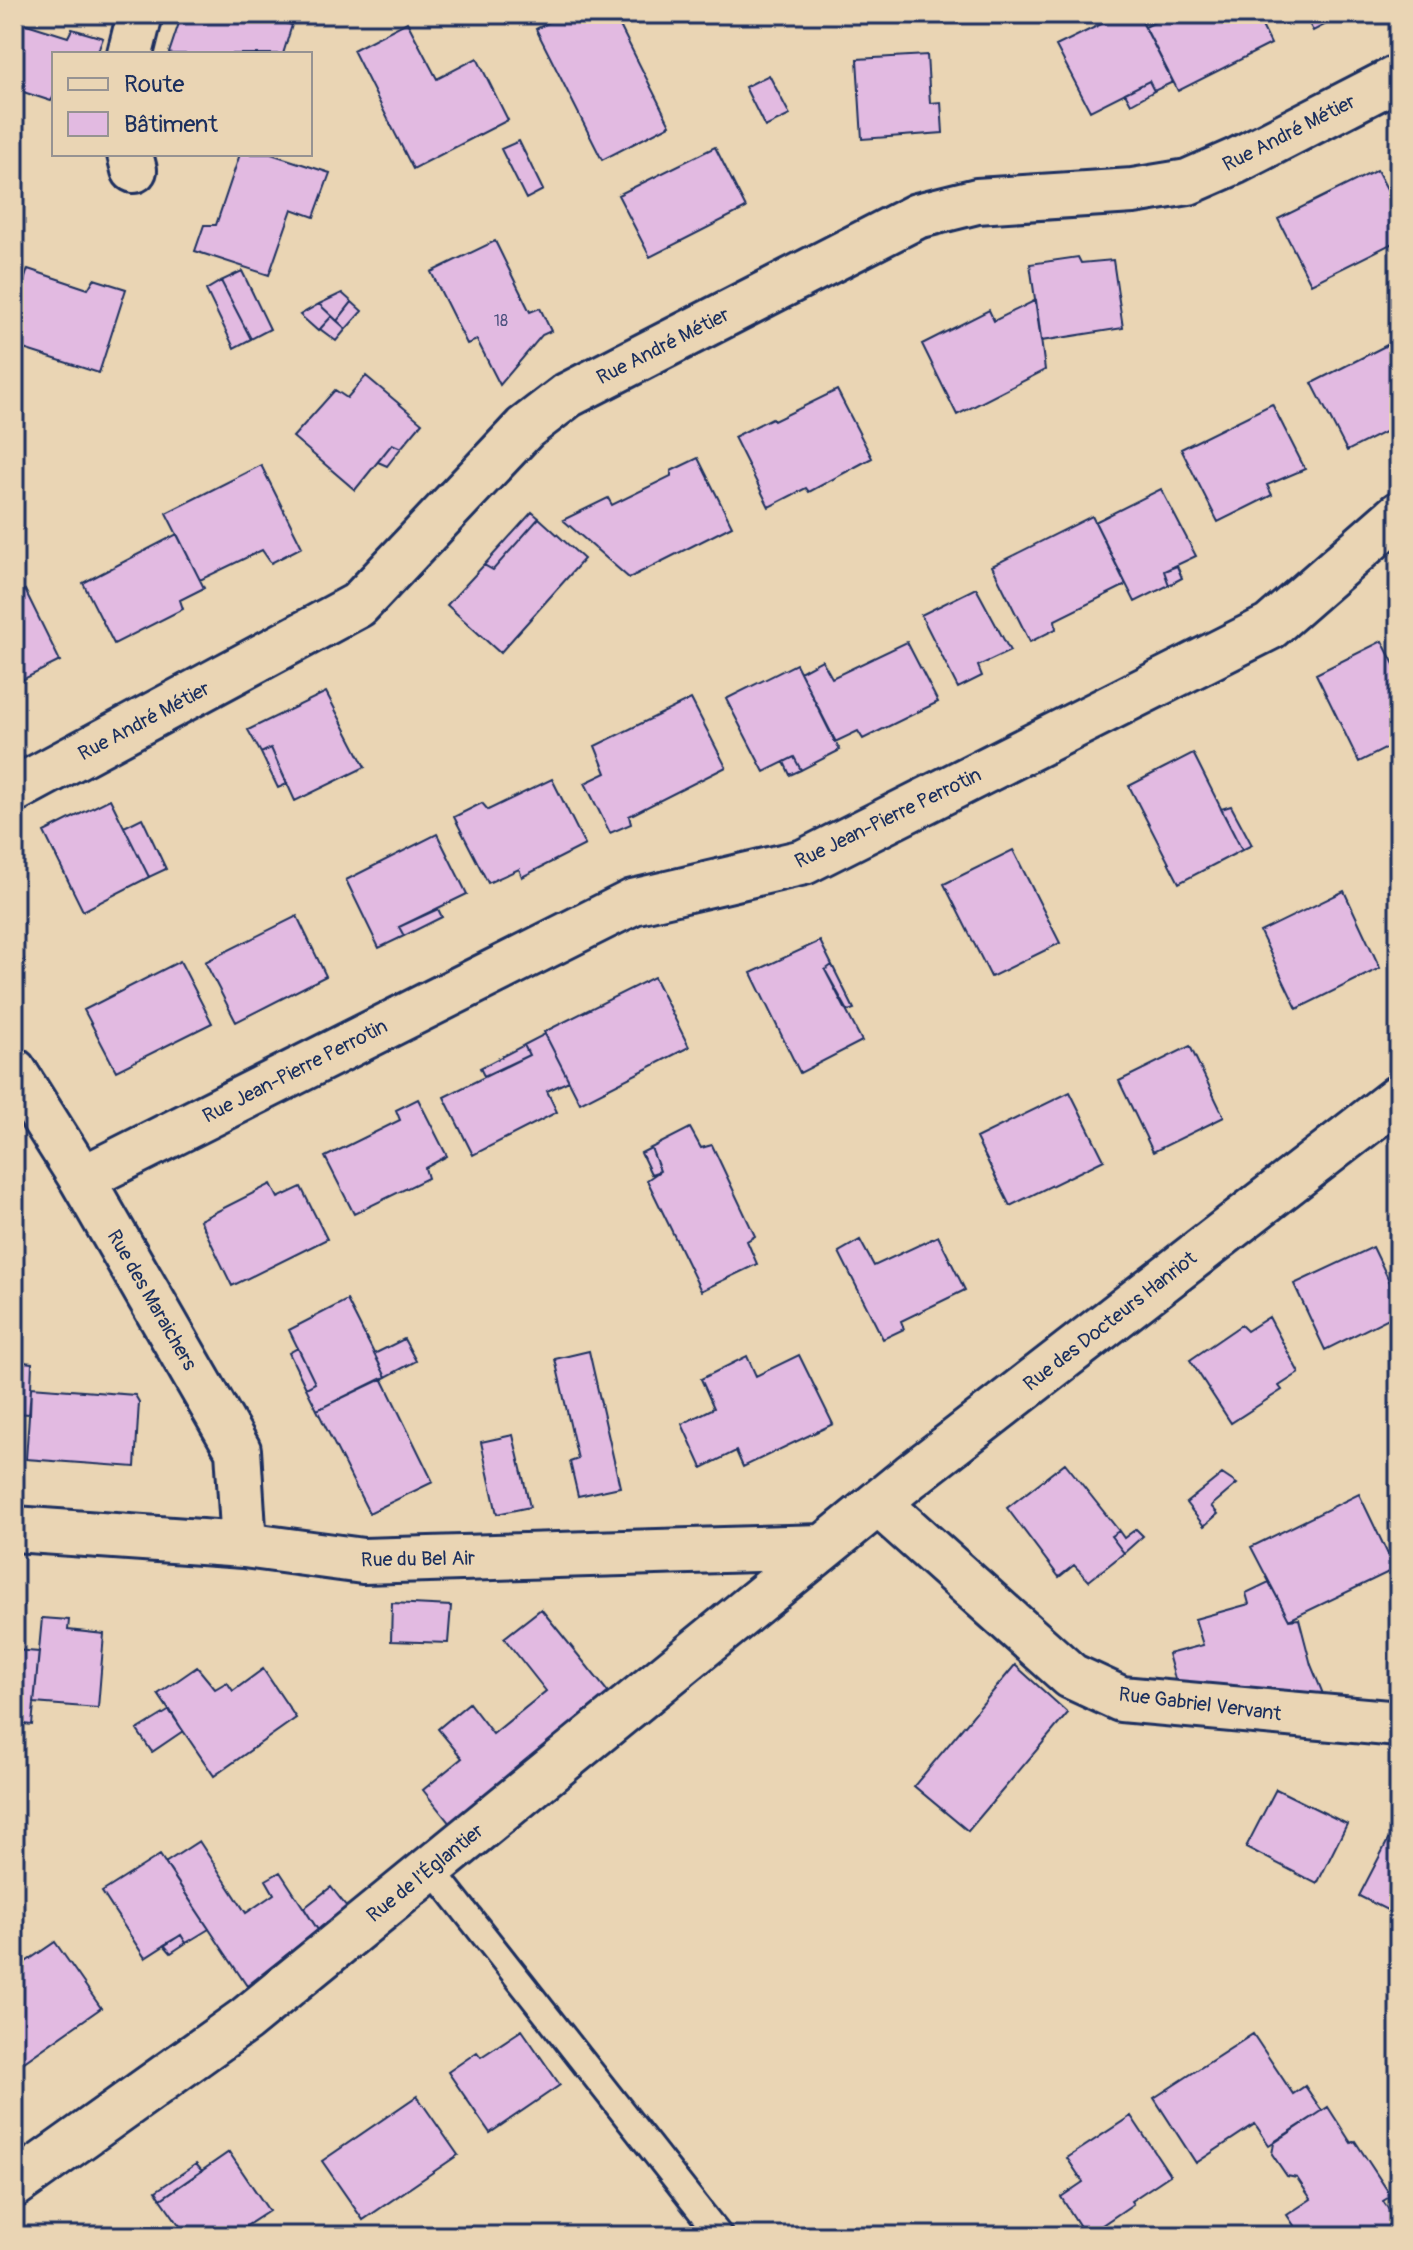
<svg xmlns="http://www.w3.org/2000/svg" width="1413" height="2250" viewBox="0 0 1413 2250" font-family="Pangolin,sans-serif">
<rect width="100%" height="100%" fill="#ead5b4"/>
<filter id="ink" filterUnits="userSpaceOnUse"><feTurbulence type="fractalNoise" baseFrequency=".0125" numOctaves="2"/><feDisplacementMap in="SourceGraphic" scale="16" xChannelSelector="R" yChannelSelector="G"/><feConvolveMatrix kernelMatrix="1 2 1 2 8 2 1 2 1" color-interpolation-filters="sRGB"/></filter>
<g filter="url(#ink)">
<path fill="#e2bae1" stroke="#1b2f5e" stroke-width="2" d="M182,14H253L292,25L283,54H173L169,53Z
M253,14H281L295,18L292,25Z
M565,14H614L670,125L602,160L536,29Z
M1122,14H1138L1173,82L1154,91L1149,81L1090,111L1056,46Z
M1172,14H1256L1271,44L1178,91L1145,27Z
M1304,14H1334L1336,19L1313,31Z
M14,20L68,37L72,29L103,38L97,54H54V96L51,101L14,89Z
M407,22L437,79L477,58L508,120L413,169L353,50Z
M927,55L930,103L941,102L943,133L862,139L857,59Z
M769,75L790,115L765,127L745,87Z
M1149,81L1154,91L1131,104L1125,93Z
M519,141L543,190L526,199L501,149Z
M715,147L746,208L650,257L618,195Z
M240,154H271L330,173L314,217L292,209L269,275L195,251L204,225H216Z
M1377,170L1399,212V240L1311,284L1278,219Z
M495,241L530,312L540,308L551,331L542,335L500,385L477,340L467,344L431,272Z
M1078,257L1081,263L1113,260L1123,328L1041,341L1030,264Z
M28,269L88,289L94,279L126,289L99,373L14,346V311Z
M242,271L270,329L251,339L221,281Z
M221,281L251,339L234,348L206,290Z
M342,293L352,302L337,321L319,304Z
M1036,300L1045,370L957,415L922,344L989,310L994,321Z
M352,302L362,311L346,329L337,321Z
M319,304L332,316L318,331L300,315Z
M332,316L346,329L336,341L320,329Z
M1399,339V425L1347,451L1312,383Z
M366,376L422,423L401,448L392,444L355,490L293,437L335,390L347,398Z
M837,390L872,458L809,492L806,488L769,507L734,437L772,418L774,421Z
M1272,404L1305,469L1267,485L1272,495L1218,522L1181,449Z
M392,444L401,448L387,466L378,462Z
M698,458L732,526L629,578L563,520L608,498L612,505L671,476V471Z
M261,465L302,547L271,563L262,550L200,580L166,513Z
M1161,489L1196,556L1164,571L1169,585L1135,602L1095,522Z
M532,512L539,518L493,570L484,565Z
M1092,516L1126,585L1055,620L1056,629L1030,642L992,566Z
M539,518L584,559L500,653L447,605L484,565L493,570Z
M177,534L204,588L180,600L183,609L114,644L83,583Z
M1177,566L1182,578L1169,585L1164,571Z
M976,588L1010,651L978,666L982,676L958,688L921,615Z
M25,590L60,661L14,684V596Z
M1382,641L1399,674V742L1359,762L1316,674Z
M907,642L938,702L863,739L858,731L835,742L800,672L822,660L832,678Z
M796,664L840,750L801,770L794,757L764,772L726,699Z
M326,692L365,767L295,801L271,748L261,753L248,730Z
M691,699L726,767L629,816L631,824L610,833L585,783L606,773L595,746Z
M271,748L287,784L278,788L261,753Z
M1193,753L1242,850L1179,883L1129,786Z
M794,757L801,770L790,775L784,762Z
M552,779L585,845L522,877L519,869L488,883L454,817L482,803L488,810Z
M110,799L149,877L83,911L44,832Z
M1231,806L1252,845L1242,850L1221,809Z
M142,818L166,869L149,877L124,827Z
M437,834L467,894L399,927L404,936L379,948L346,880Z
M1013,850L1060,943L991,977L944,884Z
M1344,891L1380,968L1297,1009L1260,932Z
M438,909L442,917L404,936L399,927Z
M297,916L326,976L236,1022L205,962Z
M14,938L25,962L14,968Z
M820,941L832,965L825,970L862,1041L800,1073L751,973Z
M180,961L212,1023L116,1071L84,1010Z
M832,965L854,1009L848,1011L825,970Z
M654,977L689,1047L580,1103L544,1032Z
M545,1034L569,1081L547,1091L557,1112L473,1155L444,1097L529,1055L524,1045Z
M524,1045L529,1055L484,1076L480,1068Z
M1190,1046L1224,1117L1153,1152L1119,1081Z
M1070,1092L1104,1160L1010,1206L976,1138Z
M418,1099L447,1156L425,1168L428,1178L354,1214L325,1157L400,1120L396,1110Z
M690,1128L701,1148L712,1145L755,1236L747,1241L757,1264L701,1291L647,1180L660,1171L651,1148Z
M651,1148L660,1171L651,1174L641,1153Z
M271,1184L278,1198L301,1187L327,1239L232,1286L200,1220Z
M938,1236L965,1290L901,1321L904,1329L883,1339L839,1252L860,1240L874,1266Z
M1373,1247L1399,1301V1313L1325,1350L1294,1284Z
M347,1300L386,1377L317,1410L306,1388L315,1383L289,1330Z
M1269,1317L1299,1373L1279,1386L1282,1390L1231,1423L1190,1360L1241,1325L1247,1331Z
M404,1339L416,1361L386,1377L374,1354Z
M298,1348L315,1383L306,1388L289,1353Z
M589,1351L620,1487L578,1496L570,1462L578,1459L555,1359Z
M799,1355L833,1424L743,1467L736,1451L702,1468L682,1424L714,1408L701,1379L747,1356L756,1376Z
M14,1361L32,1363L30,1414L14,1413Z
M382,1378L433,1482L369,1513L317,1410Z
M31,1387L135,1395L139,1402L135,1467L26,1459Z
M513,1435L530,1507L497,1514L481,1442Z
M1065,1463L1119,1531L1111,1536L1124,1553L1089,1581L1074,1565L1059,1577L1007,1508Z
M1222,1474L1237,1484L1211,1506L1218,1514L1204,1526L1186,1503Z
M1359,1494L1395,1569L1289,1620L1251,1547Z
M1136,1529L1143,1536L1124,1553L1111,1536L1119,1531L1124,1538Z
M1269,1582L1289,1620L1299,1619L1311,1665L1328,1706L1179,1693L1168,1654L1203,1645L1195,1619L1249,1604L1246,1593Z
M392,1603L451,1606L448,1643L391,1641Z
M541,1609L612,1697L451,1825L423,1790L462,1758L438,1729L469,1703L493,1734L546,1691L504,1638Z
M42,1618L69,1620L68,1630L104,1634L98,1708L34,1703Z
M14,1650L39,1652L32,1725L14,1723Z
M1015,1665L1068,1713L968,1831L914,1786Z
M197,1667L215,1689L227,1682L233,1691L263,1669L296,1718L214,1776L158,1694Z
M170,1710L183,1731L152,1752L137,1730Z
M1276,1789L1347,1824L1317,1884L1246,1847Z
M1399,1819V1916L1359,1896Z
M199,1841L246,1913L274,1894L266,1880L280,1872L318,1930L247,1986L165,1863Z
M160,1855L209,1929L186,1943L181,1935L145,1958L102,1892Z
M331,1887L347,1907L318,1930L304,1908Z
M181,1935L186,1943L171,1953L164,1945Z
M55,1942L101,2008L14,2069V1970Z
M522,2030L560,2085L490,2133L448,2072L477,2052L481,2057Z
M1253,2034L1293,2094L1305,2086L1322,2111L1269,2145L1255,2124L1196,2163L1154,2098Z
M417,2096L458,2155L363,2220L322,2161Z
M1328,2107L1351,2143L1355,2141L1391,2196L1383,2201L1399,2225V2236H1350L1344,2227L1325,2236H1301L1287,2215L1311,2199L1297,2178L1287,2176L1272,2154L1274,2143Z
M1131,2116L1170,2175L1131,2201L1133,2204L1086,2236L1061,2197L1083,2182L1067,2158Z
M229,2152L269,2211L231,2236H187L161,2199Z
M196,2164L202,2171L161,2199L156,2191Z"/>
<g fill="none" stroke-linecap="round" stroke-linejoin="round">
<defs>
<path id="service" d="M431,1868L720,2236"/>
<path id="minor" d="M130,54L140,14
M130,154L134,170
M14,790L358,605L525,428L568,395L917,216L977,201L1133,191L1188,182L1236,161L1399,77
M14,1071L82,1179L238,1450L244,1545
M82,1179L633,902L804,862L1270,627L1399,514
M878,1503L1071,1676L1121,1699L1399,1724
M14,1529L244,1545L363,1561L823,1547
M14,2185L245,2020L911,1476L1399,1097"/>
</defs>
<use href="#service" stroke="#1b2f5e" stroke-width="30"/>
<use href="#minor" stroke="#1b2f5e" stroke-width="50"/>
<use href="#service" stroke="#ead5b4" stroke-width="24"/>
<use href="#minor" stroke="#ead5b4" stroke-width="44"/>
</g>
</g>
<g text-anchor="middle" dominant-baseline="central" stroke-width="7" stroke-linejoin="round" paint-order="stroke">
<g font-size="16" fill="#4d527f">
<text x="501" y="321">18</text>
</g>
<g font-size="20" fill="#1b2f5e" stroke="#ead5b4">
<text transform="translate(1289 133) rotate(-27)">Rue André Métier</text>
<text transform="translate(663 346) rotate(-27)">Rue André Métier</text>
<text transform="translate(144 721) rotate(-28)">Rue André Métier</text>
<text transform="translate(888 818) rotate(-26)">Rue Jean-Pierre Perrotin</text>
<text transform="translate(295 1071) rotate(-27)">Rue Jean-Pierre Perrotin</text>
<text transform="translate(152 1300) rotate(60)">Rue des Maraichers</text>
<text transform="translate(1110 1321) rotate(-38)">Rue des Docteurs Hanriot</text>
<text transform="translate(418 1559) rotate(-1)">Rue du Bel Air</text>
<text transform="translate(1200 1704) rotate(7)">Rue Gabriel Vervant</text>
<text transform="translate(425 1873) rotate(-39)">Rue de l'Églantier</text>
</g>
</g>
<rect width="1413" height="2250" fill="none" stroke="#ead5b4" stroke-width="48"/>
<rect x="24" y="24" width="1365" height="2202" fill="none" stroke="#1b2f5e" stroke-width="3" filter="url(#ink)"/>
<rect x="52" y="52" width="260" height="104" fill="#ead5b4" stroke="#979392" stroke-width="2"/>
<rect x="68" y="78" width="40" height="12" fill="#ead5b4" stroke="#979392" stroke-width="2"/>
<text x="124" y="92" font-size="24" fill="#1b2f5e">Route</text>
<rect x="68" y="112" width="40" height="24" fill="#e2bae1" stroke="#979392" stroke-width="2"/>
<text x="124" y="132" font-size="24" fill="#1b2f5e">Bâtiment</text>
</svg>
